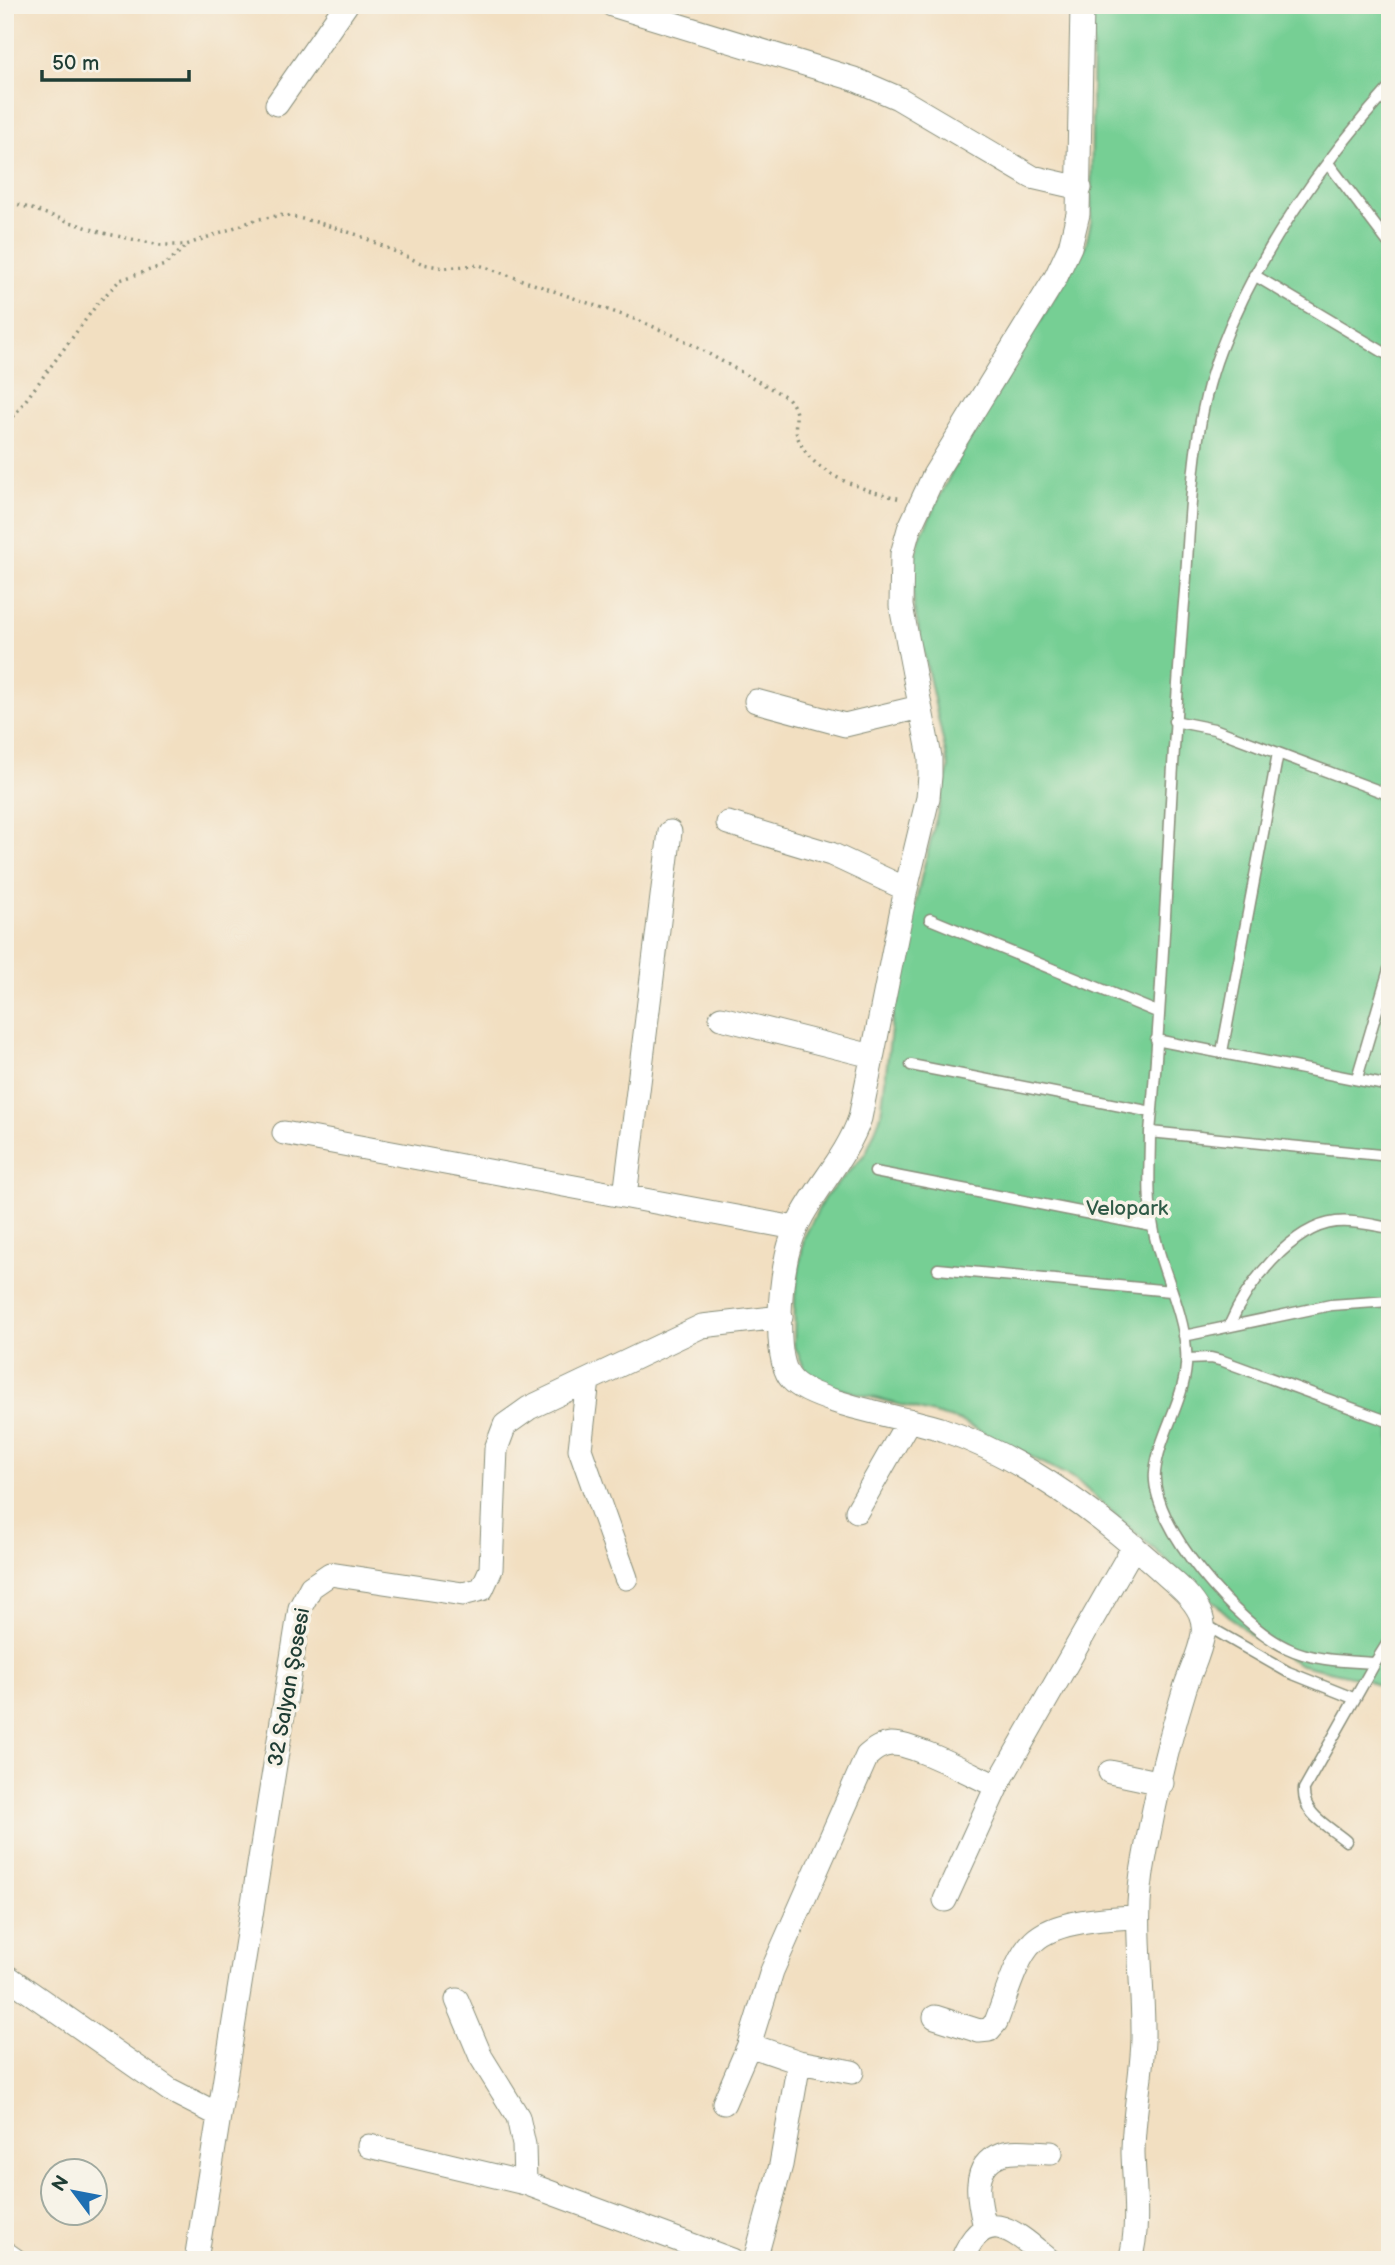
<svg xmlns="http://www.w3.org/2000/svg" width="1395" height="2265" viewBox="0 0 1395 2265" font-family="'Balsamiq Sans',sans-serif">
<rect width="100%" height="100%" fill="#f7f3e8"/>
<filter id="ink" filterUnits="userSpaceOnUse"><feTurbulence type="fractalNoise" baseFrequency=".0143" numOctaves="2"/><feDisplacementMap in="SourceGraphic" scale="14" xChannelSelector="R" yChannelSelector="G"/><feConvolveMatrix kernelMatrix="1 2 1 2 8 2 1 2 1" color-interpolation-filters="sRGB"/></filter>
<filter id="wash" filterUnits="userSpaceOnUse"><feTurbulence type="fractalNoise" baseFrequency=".00686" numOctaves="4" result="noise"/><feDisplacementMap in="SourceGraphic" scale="28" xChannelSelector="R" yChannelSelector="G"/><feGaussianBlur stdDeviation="1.57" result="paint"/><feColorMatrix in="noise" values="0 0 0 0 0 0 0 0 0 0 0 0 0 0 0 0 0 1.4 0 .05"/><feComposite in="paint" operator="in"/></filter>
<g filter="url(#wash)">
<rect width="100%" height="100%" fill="#f2dfc1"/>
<path fill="#76cf94" stroke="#4a8664" stroke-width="2" d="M1093,5H1390V1692L1365,1679L1301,1665L1254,1638L1075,1479L960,1421L826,1385L805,1369L794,1345L795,1295L804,1237L824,1198L866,1153L881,1115L894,1004L922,874L949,768L914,608L912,569L920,537L957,461L1086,244L1091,222Z"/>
</g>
<g filter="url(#ink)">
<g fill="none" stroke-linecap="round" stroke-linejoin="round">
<defs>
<path id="service" d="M1390,87C1322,162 1256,256 1220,351C1191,427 1191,511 1185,591C1169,771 1167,952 1150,1132C1150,1163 1147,1196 1153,1227C1160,1269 1183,1307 1186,1350C1190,1394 1160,1429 1155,1472C1150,1526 1240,1627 1287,1648C1314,1661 1346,1661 1375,1663L1390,1639
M1328,163L1390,245
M1254,275L1390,356
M1174,721L1214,729L1390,795
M930,919L1157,1012
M1156,1040L1390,1086
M1222,1052L1278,753
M911,1065L1152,1112
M1357,1078L1390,966
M1150,1132L1390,1156
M875,1172L1152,1226
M938,1269L1171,1291
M1230,1324C1246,1286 1291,1227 1336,1222C1353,1220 1372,1225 1390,1228
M1184,1336L1331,1305L1390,1301
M1187,1359L1211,1358L1223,1361L1390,1422
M1204,1624L1288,1672L1353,1698
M1346,1841C1328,1826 1302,1814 1304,1789L1375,1663"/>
<path id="minor" d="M612,5L854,79L898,98L1032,177L1080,188
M1082,5L1078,214L1070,247L1056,277L934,475L909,529L902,554L901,606L930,757V776L928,798L906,889L860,1118C843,1168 799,1201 787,1255C781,1283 772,1359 792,1380C813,1403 908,1418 941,1429C1021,1456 1094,1510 1156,1566C1171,1580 1191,1594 1200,1613C1203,1620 1204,1626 1203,1634C1200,1653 1191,1670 1185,1688C1168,1743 1154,1804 1144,1861C1132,1921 1144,1979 1143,2039C1142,2077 1133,2115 1133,2153C1134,2188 1140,2226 1130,2260
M277,104L346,5
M756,701L845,725L920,707
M728,823L831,854L906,889
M721,1018L872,1056
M284,1133L795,1228
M625,1196L670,832
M588,1380L580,1449L626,1578
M857,1511L909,1420
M1110,1772L1162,1783
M945,1900L997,1786L1134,1546
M5,1975L170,2090L219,2115
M457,2000L481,2057L518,2117L524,2145L525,2183
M935,2017L979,2031L989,2030L996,2022C1005,2000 1016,1957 1033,1942C1055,1920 1108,1918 1138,1917
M749,2045L799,2062L852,2072
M724,2103L749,2045L772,1971L867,1756C875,1749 881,1745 891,1744C914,1743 974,1776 997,1786
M369,2146L525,2183L732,2260
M985,2227C979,2203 969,2166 1001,2154C1014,2149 1036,2153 1051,2153
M5,2253L15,2260
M196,2260L300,1608L311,1587L330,1574L463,1594L482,1589L491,1569L496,1449L505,1425L529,1408L702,1326L781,1317
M755,2260L781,2165L799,2062
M962,2260C985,2202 1015,2232 1049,2260"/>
</defs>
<use href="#service" stroke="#888e7a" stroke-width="13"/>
<use href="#minor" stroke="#888e7a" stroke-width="25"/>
<path stroke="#888e7a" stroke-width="3.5" stroke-dasharray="2 5" stroke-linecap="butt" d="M5,200L103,233L160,245H186L258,219L284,215L316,222L358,235L423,264L444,268L479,265L640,321L680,338L788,398C803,416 791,421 798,438C813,477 865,490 901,499
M5,428L98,303L120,280L165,265L185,247"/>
<use href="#service" stroke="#fff" stroke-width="10"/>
<use href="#minor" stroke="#fff" stroke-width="23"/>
</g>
</g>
<g text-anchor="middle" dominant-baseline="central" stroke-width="7" stroke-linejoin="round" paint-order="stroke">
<g font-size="21" fill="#305a47" stroke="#f7f3e8">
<text x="1127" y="1208">Velopark</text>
</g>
<g font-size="21" fill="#1f3d34" stroke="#f7f3e8">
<text transform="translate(289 1687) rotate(-80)">32 Salyan Şosesi</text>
</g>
</g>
<rect width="1395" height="2265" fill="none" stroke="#f7f3e8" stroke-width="28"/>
<g transform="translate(74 2192) rotate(302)"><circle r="33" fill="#f7f3e8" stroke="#a1aaa0" stroke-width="2"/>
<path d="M0-5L12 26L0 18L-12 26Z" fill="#1f6fb2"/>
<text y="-10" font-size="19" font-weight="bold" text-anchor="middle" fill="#1f3d34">N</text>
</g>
<path d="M42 70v10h147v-10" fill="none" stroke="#1f3d34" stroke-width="3.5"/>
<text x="52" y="70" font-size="21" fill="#1f3d34" stroke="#f7f3e8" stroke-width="5" paint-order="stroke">50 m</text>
</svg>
